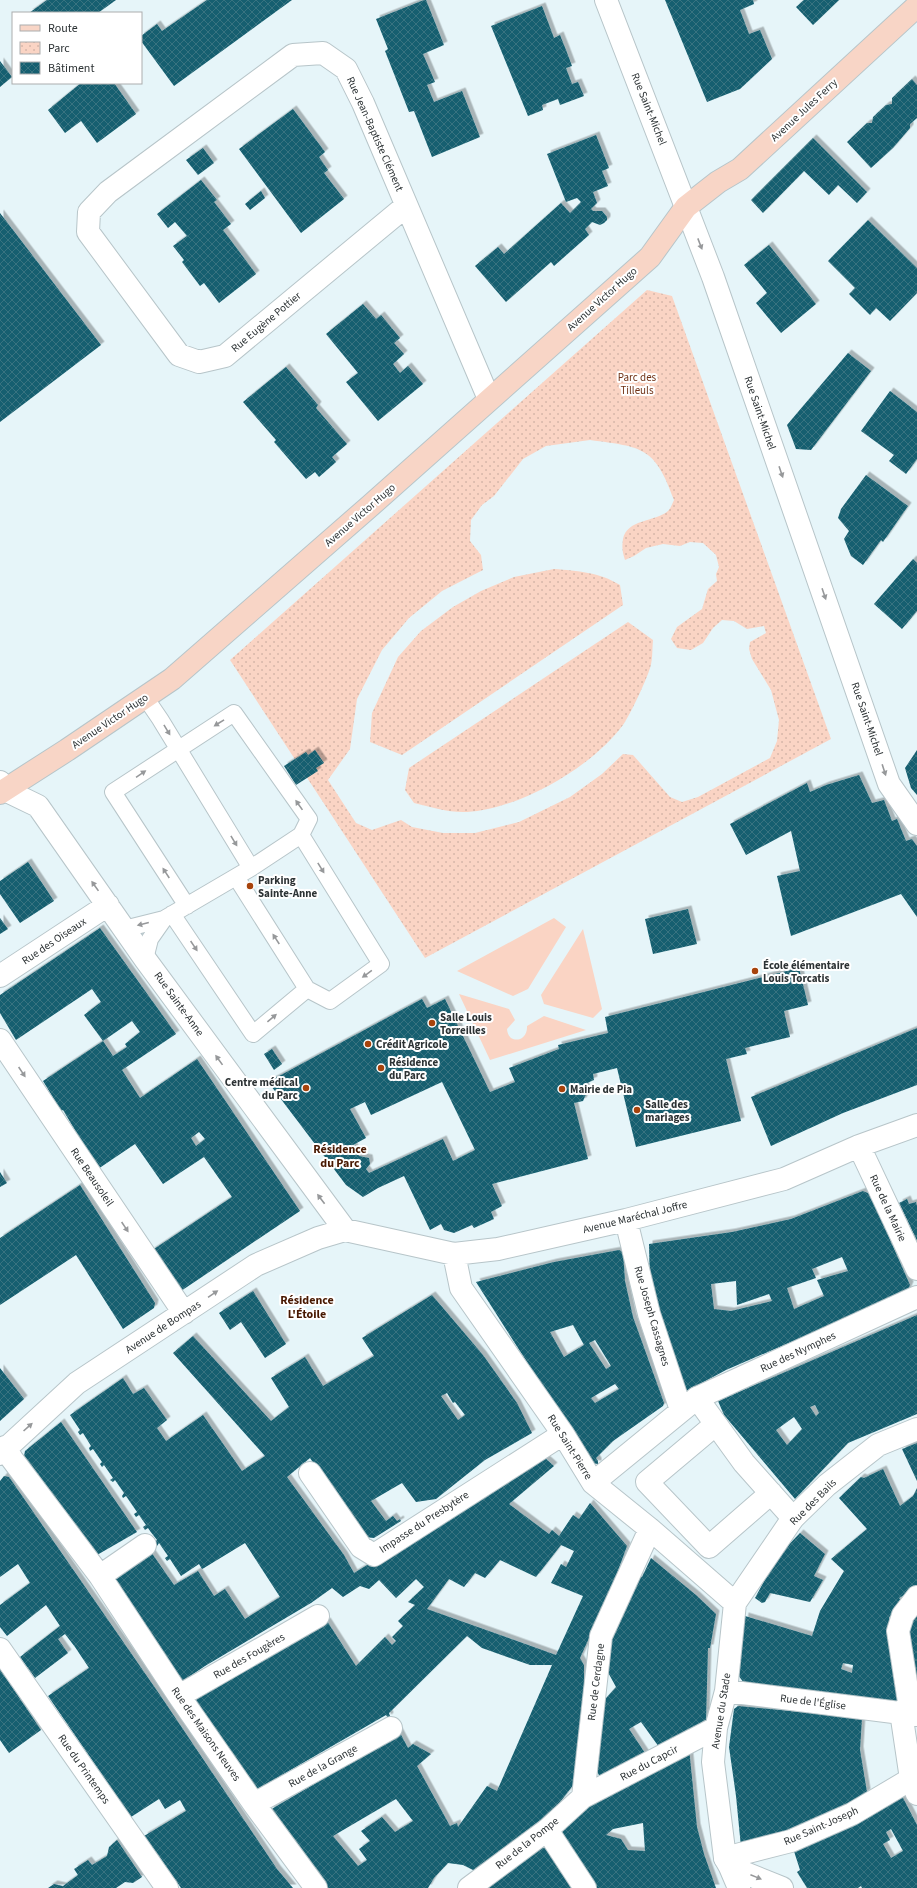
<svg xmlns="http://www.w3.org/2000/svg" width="917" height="1888" viewBox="0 0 917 1888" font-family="'Source Sans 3',sans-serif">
<defs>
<pattern id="park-dots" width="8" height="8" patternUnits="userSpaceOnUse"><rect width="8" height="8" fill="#fad4c4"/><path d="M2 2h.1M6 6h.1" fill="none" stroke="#d6b6a9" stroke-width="1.8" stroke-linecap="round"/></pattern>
<pattern id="building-cross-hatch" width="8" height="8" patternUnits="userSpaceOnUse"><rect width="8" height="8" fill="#165f70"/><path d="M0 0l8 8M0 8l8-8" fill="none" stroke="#387380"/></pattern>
<filter id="shadow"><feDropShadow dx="3.5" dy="-3.5" stdDeviation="0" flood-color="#0004"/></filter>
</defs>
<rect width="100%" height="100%" fill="#e6f5f9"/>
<path fill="#fad4c4" d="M554,918L566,927L528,989L513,996L457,971Z
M583,929L602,1009L593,1018L544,1004L541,995Z
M459,994L509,1009L515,1020L507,1029C508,1045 528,1042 527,1026L544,1016L586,1030L490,1060Z"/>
<path fill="url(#park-dots)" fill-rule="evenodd" d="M647,290L672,296L831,739L425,958L230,660ZM590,440C643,447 655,447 674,500C672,504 671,508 668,511C655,522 627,519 623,539C622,547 622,551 625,560L634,556L646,548L663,544L680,546L690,542L703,543L716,555L719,567L716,574L717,581L708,589L702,609L677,627L671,639L677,648L691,650L703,643L713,628L722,620L734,621L747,629L764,626L766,633L750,642L749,649L752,659L771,690L779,720L777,741L770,758L698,797L682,802L670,797L633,755L623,754L602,774L570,797L519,822L475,833H443L412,827L401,820L372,830L356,823L328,780L350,749L357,699L382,650L409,618L442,591L483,570L481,555L470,541L471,520L482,505L494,496L523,459L546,446Z
M554,569C578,571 599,572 620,585L623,605L402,755L370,742L372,713L398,657L421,631L453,607L481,591L514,577Z
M628,622L653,640C652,650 653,662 649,671C645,683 630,715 623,725C592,767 520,809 467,812C450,813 431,807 414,803L405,790L409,768Z"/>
<path fill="url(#building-cross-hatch)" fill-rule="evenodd" filter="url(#shadow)" d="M47,0H116L98,13H29Z
M207,0H292L174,86L141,41V36L157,24L162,31Z
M424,0H426L444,45L423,54L435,82L427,85L434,102L462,91L480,137L432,157L414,111L409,112L385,51L388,49L376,19Z
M665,0H753L754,4L740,10L749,34L760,30L772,59L740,89L707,102Z
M804,0H839L813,25L796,7Z
M542,6L554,38L560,35L566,50L572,66L566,68L572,84L578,82L584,96L560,105L558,99L542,105L543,110L528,116L491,26Z
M0,61L12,77L0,87Z
M912,79L917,85V118L910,124V128L893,148L871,168L847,142L867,123H872L873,117L886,105L892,104V98Z
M81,83H114L136,114L97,143L81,121L65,133L48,110Z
M293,109L325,152L319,157L328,170L324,173L344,199L301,233L239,149Z
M596,135L609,168L602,171L608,186L593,192L597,203L591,209L593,211H602L607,217V220L604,223L600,225L592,222L585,229L589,235L554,266L551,262L506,302L475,266L498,247L504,254L561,203L570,213L581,202L577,198L566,202L547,154Z
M813,138L867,192L857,203L838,185L829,195L804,171L763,213L751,200Z
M203,148L214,163L198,175L186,160Z
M201,180L217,200L214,202L231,224L223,230L256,274L219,303L204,283L200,286L182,262L184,260L173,246L187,236L175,222L168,228L157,214Z
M261,191L265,198L250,210L245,204Z
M0,213L101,345L0,422Z
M868,220L917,268V293L890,321L876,308L870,315L849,294L855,288L828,261Z
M769,245L816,304L781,333L756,303L767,293L744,265Z
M363,304L376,319L381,315L400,338L394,343L404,354L393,364L400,373L408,366L423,384L378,421L346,382L358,373L326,334Z
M848,353L871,371L811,450L796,449L787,425Z
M286,367L318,405L316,408L347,444L332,457L336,462L319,477L315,472L306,479L274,442L276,440L243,402Z
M890,391L917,412V459L906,474L889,461L894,455L861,431Z
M866,475L908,506L883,542L881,540L863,565L851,556L844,539L849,531L838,518L841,509Z
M913,559L917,563V611L902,629L874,604Z
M315,750L324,763L316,768L318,771L296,785L284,766L306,752L308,755Z
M917,750V795L911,788L905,768Z
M859,775L872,803L884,800L892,821L897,819L906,841L912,839L917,846V917L901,894L791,936L777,876L800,871L791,831L746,855L730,824L807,783L810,792L826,785Z
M28,862L54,901L20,923L0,894V881Z
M688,909L697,944L653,954L645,919Z
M0,918L8,929L0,934Z
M100,928L176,1034L122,1070L140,1098L197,1059L300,1211L181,1291L151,1251L232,1197L204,1157L163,1184L135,1144L98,1169L63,1110L61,1111L43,1081L103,1041L84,1015L101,1002L92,989L16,1040L0,1013V995ZM132,1021L140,1032L125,1044L127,1047L113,1056L103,1041ZM199,1132L205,1139L196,1146L191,1138Z
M799,968L808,1005L784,1011L790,1037L745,1048L747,1054L726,1059L741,1121L636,1147L617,1068L593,1074L594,1080L585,1084L587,1092L583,1101L574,1103L588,1159L492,1184L502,1206L491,1212L494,1219L474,1228L472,1225L454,1233L444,1230L441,1224L430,1230L404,1176L378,1188L363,1197L346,1185L268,1082L422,999L427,1008L445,999L490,1092L515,1082L509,1068L559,1049L558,1045L608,1033L605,1017ZM442,1082L475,1150L453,1161L443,1139L369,1173L366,1169L370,1164L369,1158L359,1156L353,1145L366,1138L350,1109L365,1102L371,1115Z
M917,1028V1085L843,1113L771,1146L751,1097Z
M272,1049L282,1064L274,1070L264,1054Z
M0,1172L7,1183L0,1187Z
M80,1185L155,1303L154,1308L123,1329L76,1255L0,1305V1238Z
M863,1191L870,1194L910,1285L907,1292L726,1370L687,1391L685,1390L650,1289L649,1244L732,1232L791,1219ZM842,1257L848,1271L817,1280L824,1296L794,1309L787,1288L816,1278L812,1269ZM736,1281L737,1305L769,1294L772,1301L731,1311L714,1309L711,1284Z
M907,1199L909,1204L916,1202L917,1206V1241L899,1203Z
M619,1250L623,1252L625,1281L633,1317L664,1403L663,1406L613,1441L596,1458L598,1461V1464L591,1463L476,1282L554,1262ZM573,1325L584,1345L564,1357L550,1332ZM595,1340L611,1366L606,1369L589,1343ZM615,1384L619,1389L595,1403L591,1398Z
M253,1291L286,1344L265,1358L241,1322L230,1330L219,1313Z
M432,1295L483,1355L517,1403L532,1433L485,1460L436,1499L416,1502L402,1483L371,1501L386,1521L393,1516L397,1521L400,1519L401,1521L374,1538L364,1537L310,1458L287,1477L344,1555L354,1573L545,1458L554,1466L509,1504L549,1534L552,1530L559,1536L573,1515L579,1519L590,1503L627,1546L612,1587L580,1658L584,1665V1685L574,1784L547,1819L475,1871L463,1865L448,1863L434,1878L428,1888H324L270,1810L345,1766L399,1731L408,1748L413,1744L431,1754L417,1766L450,1826L457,1823L458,1827L487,1786L497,1791L552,1665H530L482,1648L467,1636L389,1713L390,1716L388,1718L386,1715L256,1790L195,1704V1699L327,1621L356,1666L385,1637L392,1645L396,1641L392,1637L403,1626L398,1621L415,1605L408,1602L424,1587L416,1579L396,1598L379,1580L369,1589L360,1586L343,1597L332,1588L311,1603L205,1666L183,1681L178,1680L109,1580L151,1552L174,1585L198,1571L214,1596L225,1589L245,1619L280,1597L245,1543L204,1568L202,1569L199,1564L181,1576L170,1559L167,1561L165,1558L168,1556L159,1543L157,1546L154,1542L157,1540L150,1531L148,1528L145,1530L143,1527L146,1525L139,1515L136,1517L134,1514L137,1512L126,1496L123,1498L122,1496L124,1493L115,1480L113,1482L110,1480L113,1478L104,1465L102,1467L100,1464L102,1462L93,1449L90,1451L89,1448L91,1446L83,1433L80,1435L78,1432L80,1430L70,1415L123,1378L133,1394L144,1388L167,1420L157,1428L166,1441L203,1415L242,1471L265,1456L173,1353L193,1336L271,1421L289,1407L271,1378L305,1357L323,1386L374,1356L362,1338ZM447,1393L453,1403L455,1402L465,1415L458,1420L441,1396ZM561,1545L574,1551L566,1567L561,1564L551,1583L583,1596L556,1655L427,1609L449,1579L464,1587L475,1573L485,1578L500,1560L536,1577ZM396,1799L413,1821L395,1832L382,1817L361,1831L370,1841L359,1849L367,1860L358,1866L333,1836Z
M917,1315V1414L848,1443L795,1499L724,1415L718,1401ZM815,1405L819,1413L816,1416L810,1407ZM794,1417L802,1429L787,1445L776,1430Z
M0,1368L24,1399L0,1421Z
M61,1422L137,1532L97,1555L56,1503L24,1456L25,1451Z
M917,1443V1481L902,1449Z
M883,1469L900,1506L913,1496L917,1488V1588L899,1598L905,1606L904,1608L889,1617L898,1701L896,1705L750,1691L738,1675L745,1616L812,1636L820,1611L844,1571L831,1559L867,1529L839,1498L861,1477L864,1478ZM843,1663L853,1665L852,1673L841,1669Z
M4,1476L9,1477L160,1695L277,1869L293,1888H181L158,1855L144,1836L186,1811L180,1800L165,1809L159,1799L131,1817L48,1696L89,1668L75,1647L65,1634L58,1639L68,1653L35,1678L20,1657L60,1626L46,1605L7,1636L0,1627V1605L30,1583L18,1564L0,1577V1481Z
M800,1533L825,1554L814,1576L823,1580L810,1602L770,1593L765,1602L762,1603L755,1598L777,1557Z
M651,1558L696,1595L716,1614L710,1648H708L706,1720L659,1747L641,1722L629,1729L647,1756L600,1778L593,1761L602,1707L606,1698L616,1687L604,1665L616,1621L633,1594L640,1576L642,1577Z
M917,1605V1690L906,1623Z
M0,1669L41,1730L9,1753L0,1740Z
M738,1706L862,1718L860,1750L867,1792L853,1807L741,1847L736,1796L729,1747L734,1709Z
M689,1748L697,1827L704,1854L716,1888H596L561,1833L586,1805ZM643,1823L645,1851L628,1850L621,1839L606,1835L613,1829Z
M901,1794L917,1825V1888H862L861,1886L858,1888H807L797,1872L800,1870L792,1845ZM891,1829L903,1851L891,1858L883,1844L890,1840L886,1832Z
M117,1840L142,1877L133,1883L125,1882L116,1888H48L54,1884L63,1886L78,1875L74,1869L88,1860L92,1865L107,1856L109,1847Z
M543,1841L572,1888H487Z"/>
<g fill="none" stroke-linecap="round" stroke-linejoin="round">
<defs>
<path id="service" d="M145,697L160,719L251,868
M236,877L307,989L330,1001L381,964L301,835
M172,914L253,1034L307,989
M164,919L251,868L301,835L309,819L234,713L113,792L187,906
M124,929L164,919L150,939L145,959"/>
<path id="pedestrian" d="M697,1398L744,1463L793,1518
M716,1424L647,1482L709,1547L771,1493
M725,1858L791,1841L852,1814L911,1779"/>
<path id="minor" d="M606,0L713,277L889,784L917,824
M406,206L225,356L199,362L179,355L88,232L89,212L108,192L293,55L323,53L346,69L363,103L489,399
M0,782L5,790L38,806L145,959L345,1230
M0,976L108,905
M0,1040L184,1313
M859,1146L917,1269
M626,1220L649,1314L681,1410
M454,1254L461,1288L563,1434L593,1483L650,1529L735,1603
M5,1447L12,1459L100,1576L179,1696L254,1804L316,1888
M0,1454L77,1383L256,1265L318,1238L345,1230L454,1254L498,1249L626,1220L784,1179L859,1146L917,1125
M310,1473L361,1547L374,1555L563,1434
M593,1483L697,1398L917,1297
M100,1576L145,1545
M0,1649L167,1888
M726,1691L917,1715
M179,1696L318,1616
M901,1712L911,1779L917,1794
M911,1715L898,1631L903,1615L917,1597
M583,1797L601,1636L650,1529
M254,1804L391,1728
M547,1830L585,1888
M730,1867L782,1888
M469,1888L547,1830L583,1797L716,1728
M739,1888L730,1867L725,1858L713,1762L716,1728L726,1691L735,1603L793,1518L827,1485L878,1445L917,1429"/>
<path id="secondary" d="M0,793L67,750L172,679L370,506L650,257L686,207L718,182L740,169L917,6"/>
</defs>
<use href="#service" stroke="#b7c5c9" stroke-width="18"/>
<use href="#pedestrian" stroke="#b7c5c9" stroke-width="24"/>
<use href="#minor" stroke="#b7c5c9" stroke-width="24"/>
<use href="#secondary" stroke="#b7c5c9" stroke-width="24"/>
<use href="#service" stroke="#fff" stroke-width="16"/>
<use href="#pedestrian" stroke="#fff" stroke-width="22"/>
<use href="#minor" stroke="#fff" stroke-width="22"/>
<use href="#secondary" stroke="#f8d5c6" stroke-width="22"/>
</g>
<defs><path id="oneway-solid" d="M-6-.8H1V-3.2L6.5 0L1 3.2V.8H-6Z"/></defs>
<g fill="#96989a">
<use href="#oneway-solid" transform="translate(700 244) rotate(69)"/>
<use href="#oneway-solid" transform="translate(781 472) rotate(71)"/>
<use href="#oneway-solid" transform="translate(824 594) rotate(71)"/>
<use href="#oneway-solid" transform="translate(219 723) rotate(148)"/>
<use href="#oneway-solid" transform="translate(167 730) rotate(59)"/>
<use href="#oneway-solid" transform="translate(884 770) rotate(72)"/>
<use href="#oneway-solid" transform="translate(141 774) rotate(-34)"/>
<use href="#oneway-solid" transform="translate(299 805) rotate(-125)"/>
<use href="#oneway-solid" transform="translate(234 841) rotate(59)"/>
<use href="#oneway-solid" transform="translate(321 868) rotate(58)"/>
<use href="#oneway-solid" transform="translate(166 873) rotate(-123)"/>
<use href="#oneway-solid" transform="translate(95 886) rotate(-125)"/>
<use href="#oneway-solid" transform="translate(143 924) rotate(166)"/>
<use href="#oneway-solid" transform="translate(276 939) rotate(-123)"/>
<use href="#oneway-solid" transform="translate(194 946) rotate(56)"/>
<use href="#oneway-solid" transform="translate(367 974) rotate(144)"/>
<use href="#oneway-solid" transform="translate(272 1018) rotate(-40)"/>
<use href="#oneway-solid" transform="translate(219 1060) rotate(-126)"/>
<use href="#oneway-solid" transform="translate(22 1072) rotate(56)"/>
<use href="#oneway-solid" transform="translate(321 1199) rotate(-127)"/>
<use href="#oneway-solid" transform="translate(125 1227) rotate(56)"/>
<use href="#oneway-solid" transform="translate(213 1294) rotate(-34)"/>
<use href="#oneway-solid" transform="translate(28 1427) rotate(-42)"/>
<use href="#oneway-solid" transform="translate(756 1877) rotate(22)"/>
</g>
<g fill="#a7430c" stroke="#fff" stroke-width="1.5">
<circle cx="250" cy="886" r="4"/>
<circle cx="755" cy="971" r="4"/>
<circle cx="432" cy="1023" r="4"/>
<circle cx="368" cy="1044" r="4"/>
<circle cx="381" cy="1068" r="4"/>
<circle cx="306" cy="1088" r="4"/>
<circle cx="562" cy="1089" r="4"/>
<circle cx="637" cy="1110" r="4"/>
</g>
<g text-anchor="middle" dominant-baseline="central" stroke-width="4" stroke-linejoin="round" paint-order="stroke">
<g font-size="11" fill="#2c3234" stroke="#fff">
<text transform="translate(649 109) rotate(68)">Rue Saint-Michel</text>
<text transform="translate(804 110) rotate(-43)">Avenue Jules Ferry</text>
<text transform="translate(375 134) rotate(66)">Rue Jean-Baptiste Clément</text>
<text transform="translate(602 299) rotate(-42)">Avenue Victor Hugo</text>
<text transform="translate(266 322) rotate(-40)">Rue Eugène Pottier</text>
<text transform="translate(760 413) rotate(71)">Rue Saint-Michel</text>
<text transform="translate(360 515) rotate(-41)">Avenue Victor Hugo</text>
<text transform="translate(867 719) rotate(71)">Rue Saint-Michel</text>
<text transform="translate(110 721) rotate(-34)">Avenue Victor Hugo</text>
<text transform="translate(54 941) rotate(-34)">Rue des Oiseaux</text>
<text transform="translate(179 1004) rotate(54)">Rue Sainte-Anne</text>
<text transform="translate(92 1177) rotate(56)">Rue Beausoleil</text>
<text transform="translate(888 1208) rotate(65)">Rue de la Mairie</text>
<text transform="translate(635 1217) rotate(-14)">Avenue Maréchal Joffre</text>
<text transform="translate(652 1316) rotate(74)">Rue Joseph Cassagnes</text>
<text transform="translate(163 1327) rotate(-33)">Avenue de Bompas</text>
<text transform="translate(798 1352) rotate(-25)">Rue des Nymphes</text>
<text transform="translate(570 1447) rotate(58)">Rue Saint-Pierre</text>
<text transform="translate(813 1502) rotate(-45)">Rue des Bails</text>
<text transform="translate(424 1522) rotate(-33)">Impasse du Presbytère</text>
<text transform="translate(249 1656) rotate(-30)">Rue des Fougères</text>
<text transform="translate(596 1682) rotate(-83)">Rue de Cerdagne</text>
<text transform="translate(813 1702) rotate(7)">Rue de l'Église</text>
<text transform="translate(721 1711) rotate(-81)">Avenue du Stade</text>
<text transform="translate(206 1734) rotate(55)">Rue des Maisons Neuves</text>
<text transform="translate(649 1763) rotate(-28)">Rue du Capcir</text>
<text transform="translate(323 1766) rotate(-29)">Rue de la Grange</text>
<text transform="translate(84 1769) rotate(55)">Rue du Printemps</text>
<text transform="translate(821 1826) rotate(-24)">Rue Saint-Joseph</text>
<text transform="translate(527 1843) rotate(-38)">Rue de la Pompe</text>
</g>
<g font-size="11" fill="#703215" stroke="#fff">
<text x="637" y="377">Parc des<tspan x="637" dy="13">Tilleuls</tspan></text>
</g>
<g font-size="11" font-weight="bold" fill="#2c3234" stroke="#fff" text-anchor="start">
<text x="258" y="880">Parking<tspan x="258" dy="13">Sainte-Anne</tspan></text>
<text x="763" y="965">École élémentaire<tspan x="763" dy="13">Louis Torcatis</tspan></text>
<text x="440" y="1017">Salle Louis<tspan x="440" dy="13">Torreilles</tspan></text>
<text x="376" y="1044">Crédit Agricole</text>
<text x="389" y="1062">Résidence<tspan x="389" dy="13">du Parc</tspan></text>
<text x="298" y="1082" text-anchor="end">Centre médical<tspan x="298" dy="13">du Parc</tspan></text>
<text x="570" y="1089">Mairie de Pia</text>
<text x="645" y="1104">Salle des<tspan x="645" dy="13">mariages</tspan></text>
</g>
<g font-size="12" font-weight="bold" fill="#481801" stroke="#fff">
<text x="340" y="1149">Résidence<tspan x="340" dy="14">du Parc</tspan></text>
<text x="307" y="1300">Résidence<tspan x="307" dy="14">L'Étoile</tspan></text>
</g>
</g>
<rect x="12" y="12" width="130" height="72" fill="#ffffff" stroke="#abadae"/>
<rect x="20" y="25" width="20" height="6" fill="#f8d5c6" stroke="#abadae"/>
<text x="48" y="32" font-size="12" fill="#2c3234">Route</text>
<rect x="20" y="42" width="20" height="12" fill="url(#park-dots)" stroke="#abadae"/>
<text x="48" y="52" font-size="12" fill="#2c3234">Parc</text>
<rect x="20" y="62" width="20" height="12" fill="url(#building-cross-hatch)" stroke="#abadae"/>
<text x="48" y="72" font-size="12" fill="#2c3234">Bâtiment</text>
</svg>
